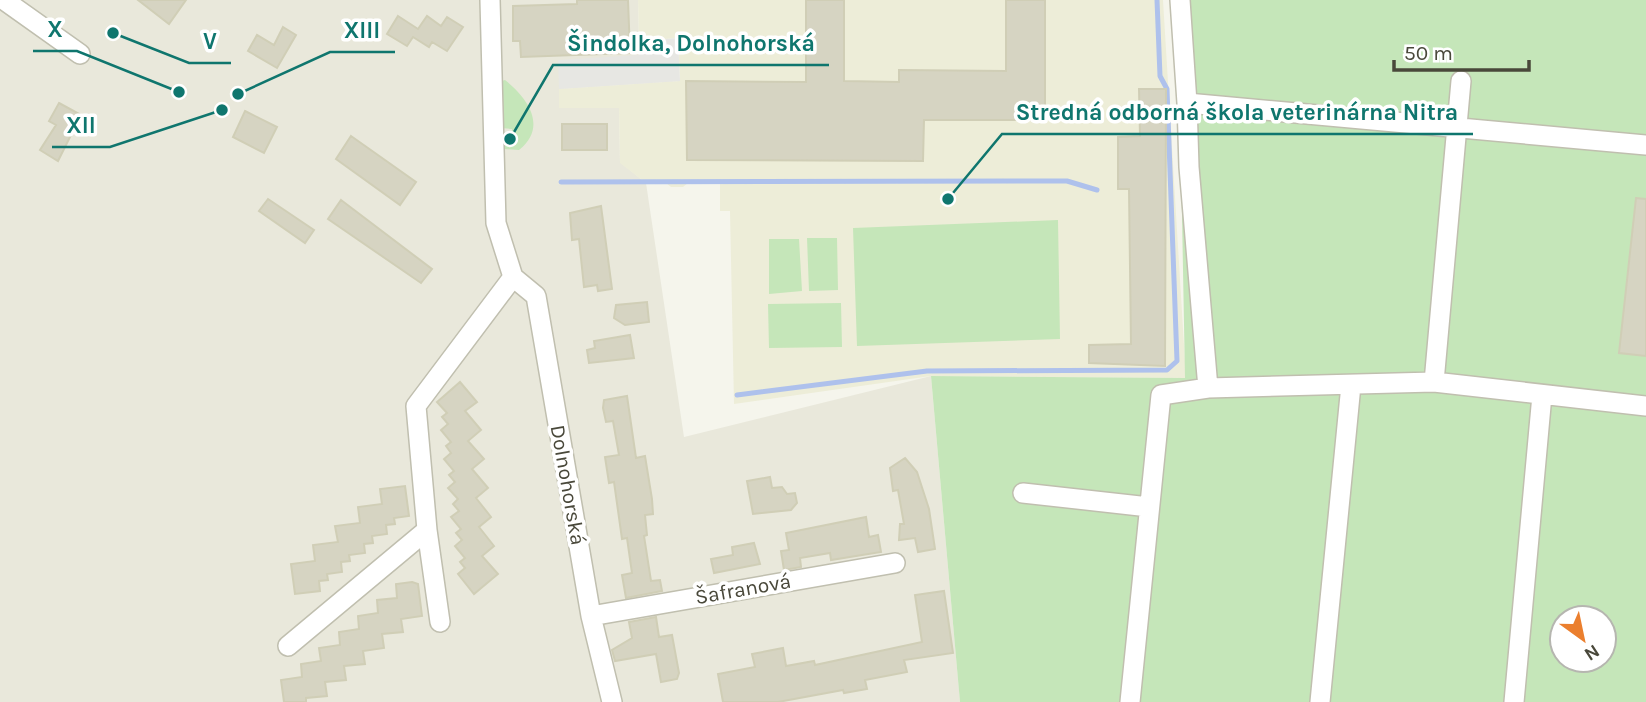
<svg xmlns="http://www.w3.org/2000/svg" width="1646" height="702" viewBox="0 0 1646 702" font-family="Karla,sans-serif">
<rect width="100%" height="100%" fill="#f5f5ec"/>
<path fill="#e9e8db" d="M0,0H638L639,40L680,81L560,89V108L619,107L620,162L646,183L684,437L931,376L960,702H0Z"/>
<path fill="#ededd8" d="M638,0H1163L1186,378L931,376L734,404L730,211H720V183H688L683,187H671L666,183H646L620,163L619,108H559V89L680,81L678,38L639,41Z"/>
<path fill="#c5e6b9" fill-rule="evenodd" d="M1178,0H1646V702H960L931,376L1185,378ZM1562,618H1604V660H1562Z
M505,80C528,98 548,127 519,150L504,149L499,142L512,143V129L501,128L498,82Z
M1058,220L1060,339L857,346L853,228Z
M807,238H837L838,290L809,291Z
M769,239H799L802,291L769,294Z
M841,303L842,347L769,348L768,304Z"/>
<path fill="#e7e7e3" d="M678,38L680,81L559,89L558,60L639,55V41Z"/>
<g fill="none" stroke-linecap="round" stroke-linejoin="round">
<path stroke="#aec1ec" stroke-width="5" d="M561,182L1067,181L1097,190
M737,395L927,371L1167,370L1177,361L1167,89L1160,76L1157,0"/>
</g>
<path fill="#d6d4c2" stroke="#d0ceb6" stroke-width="2" d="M138,0H186L169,24Z
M577,0H628L630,53L521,57L520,41H513V6L577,4Z
M806,0H844V81L899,82V70L1006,71V0H1045V120H924L923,161L687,160L686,81L806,82Z
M398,16L418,29L427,16L441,26L447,17L463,27L447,51L432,42L429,47L413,37L407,46L387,34Z
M283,27L296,35L277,68L248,51L257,35L274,45Z
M1139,89H1166L1165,366L1089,363V345L1131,344L1129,189H1118V137L1140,136Z
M59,103L81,115L58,161L40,150L56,125L49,121Z
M245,111L277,127L264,153L233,137Z
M562,124H607V150H562Z
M351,136L416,182L400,205L336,159Z
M1636,198L1646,199V356L1619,353Z
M268,199L314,230L305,243L259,211Z
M341,200L432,269L421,283L328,219Z
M601,206L612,289L598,291L597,285L584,287L579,239L572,240L570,213Z
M647,302L649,322L625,325L614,318L616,305Z
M630,335L634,358L589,363L587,350L595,348L594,341Z
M460,382L477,402L465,411L481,430L468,441L484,459L472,469L488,488L476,498L491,517L479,527L494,546L482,556L498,574L474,594L458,574L465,568L460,562L465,558L455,546L462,540L456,533L461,529L451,517L459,511L453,504L458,499L448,488L455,482L449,475L454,471L444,459L451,453L446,446L451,442L441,430L448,424L442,417L447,413L437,402Z
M627,396L636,458L645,456L652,499L653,514L645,515L647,535L644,536L651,581L660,580L662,591L626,598L622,575L632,573L627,538L622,539L614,482L609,483L605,457L619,455L613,421L606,422L603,408L604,400Z
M905,458L917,472L929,509L935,549L918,552L915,538L899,540L900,524H904L898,490L893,491L890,468Z
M770,477L772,488L782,487L787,494L795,493L797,503L791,510L753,514L747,481Z
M405,486L409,516L394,518L395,524L386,525L387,534L372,536L373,543L364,544L365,553L349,555L350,561L341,562L342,572L327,574L328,580L319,581L320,591L295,594L291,564L315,561L313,545L338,542L335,526L360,523L358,507L382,504L380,489Z
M866,517L869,537L878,535L881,552L831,560L830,553L800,558L801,567L784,570L781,551L789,550L786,533Z
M754,543L760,564L714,573L711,559L733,555L732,547Z
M412,582L418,584L422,616L401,619L403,632L382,634L384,648L363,651L365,664L344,666L346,680L325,682L327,696L306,698V702H284L281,680L302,677L301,664L321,661L319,648L340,645L339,632L359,629L358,616L378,613L377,600L397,598L396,584Z
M944,591L953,653L904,660L907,672L865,680L867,689L844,693L843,690L778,702H723L718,674L755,667L752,654L783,648L786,666L814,661L815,665L922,642L915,595Z
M656,617L659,637L672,635L679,673L677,679L661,682L656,654L615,661L612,650L632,638L629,622Z"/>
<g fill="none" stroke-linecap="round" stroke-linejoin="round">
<defs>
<path id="minor" d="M4,0L80,54
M490,0L496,223L513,277L536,296L591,616L612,702
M1180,0L1187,103L1646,145
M1187,103L1189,167L1208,388L1434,382L1646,406
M1434,382L1461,81
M1023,493L1149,507
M591,616L895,563
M440,622L427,530L416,406L513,277
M288,646L427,530
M1130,702L1161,395L1208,388
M1320,702L1351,385
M1514,702L1542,395"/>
</defs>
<use href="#minor" stroke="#c0bfaf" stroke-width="22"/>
<use href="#minor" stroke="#fff" stroke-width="19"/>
</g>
<g text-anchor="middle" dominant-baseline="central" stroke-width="7" stroke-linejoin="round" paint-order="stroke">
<g font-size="21" fill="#49483a" stroke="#fff">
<text transform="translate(568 485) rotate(80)">Dolnohorská</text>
<text transform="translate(743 589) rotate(-10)">Šafranová</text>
</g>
</g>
<path fill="none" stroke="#0f766e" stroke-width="2.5" d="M179 92L77 51H33M238 94L330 52H395M113 33L189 63H231M510 139L553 65H829M948 199L1002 134H1473M222 110L110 147H52"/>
<g fill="#0f766e" stroke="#fff" stroke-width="2.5">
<circle cx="179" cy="92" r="7"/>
<circle cx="238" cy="94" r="7"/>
<circle cx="113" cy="33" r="7"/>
<circle cx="510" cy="139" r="7"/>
<circle cx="948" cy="199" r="7"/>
<circle cx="222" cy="110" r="7"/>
</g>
<g font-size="23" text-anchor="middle" font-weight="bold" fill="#0f766e" stroke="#fff" stroke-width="7" stroke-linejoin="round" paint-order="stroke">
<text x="55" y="37">X</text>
<text x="362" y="38">XIII</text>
<text x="210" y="49">V</text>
<text x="691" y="51">Šindolka, Dolnohorská</text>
<text x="1237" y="120">Stredná odborná škola veterinárna Nitra</text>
<text x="81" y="133">XII</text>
</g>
<g transform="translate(1583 639) rotate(147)"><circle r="33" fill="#ffffff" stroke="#b6b6b0" stroke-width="2"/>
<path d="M0-5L12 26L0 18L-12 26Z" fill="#eb7f2e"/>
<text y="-10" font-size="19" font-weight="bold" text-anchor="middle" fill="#49483a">N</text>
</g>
<path d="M1394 60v10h135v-10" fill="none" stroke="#49483a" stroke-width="3.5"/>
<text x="1404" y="60" font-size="21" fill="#49483a" stroke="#ffffff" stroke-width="5" paint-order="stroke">50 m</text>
</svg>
